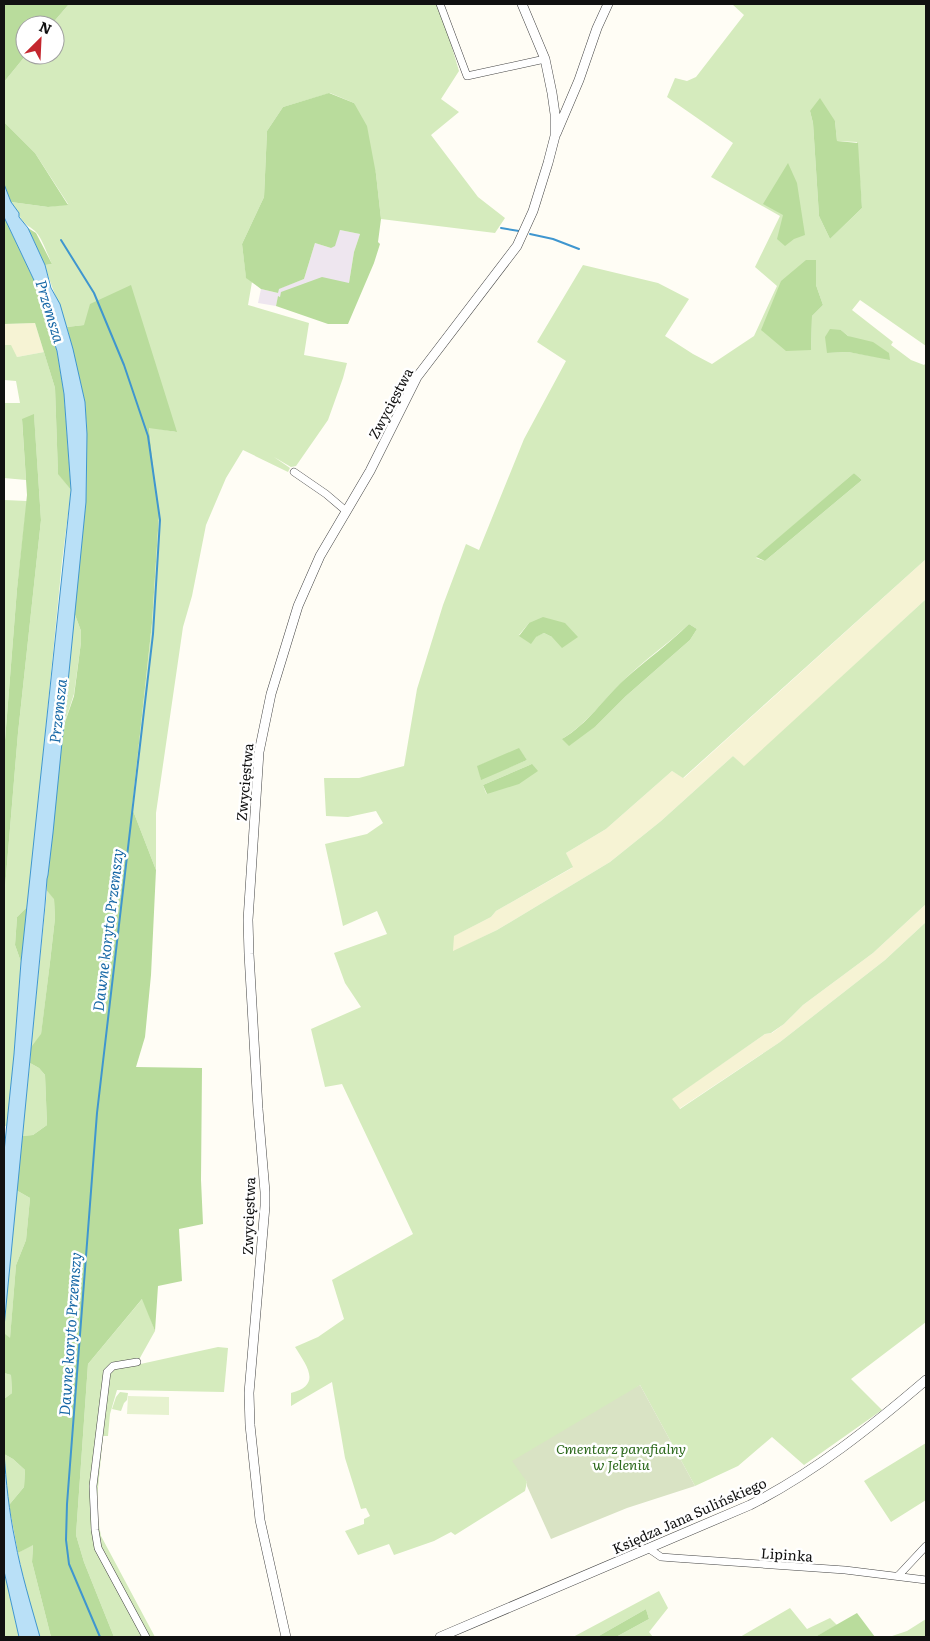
<svg xmlns="http://www.w3.org/2000/svg" width="930" height="1641" viewBox="0 0 930 1641" font-family="Literata,serif">
<rect width="100%" height="100%" fill="#fffdf5"/>
<path fill="#eee6ef" d="M340,230L360,234L354,252L349,283L278,297L276,306L258,303L261,289L278,293V289L304,279L315,243L331,248Z"/>
<path fill="#f6f3d4" d="M35,323L44,352L17,357L4,345V324Z
M926,559V599L744,767L733,756L661,821L610,862L497,930L453,952V936L491,917L496,911L572,868L566,853L606,829L672,771L684,778Z
M926,904V922L885,960L780,1042L679,1109L671,1099L765,1034L772,1033L784,1024L803,1005L873,953Z"/>
<path fill="#d5ebbd" fill-rule="evenodd" d="M69,4H439L459,71L441,99L459,112L431,135L478,197L505,218L495,233L381,219L376,174L354,103L330,93L283,107L267,131L264,197L242,244L246,277L252,282L248,305L309,323L304,355L347,363L343,378L328,420L296,466L291,467L274,457L290,468L288,472L243,450L226,478L206,525L192,596L183,627L156,813V870L132,808L152,623L159,515L149,427L176,432L84,325L67,327C60,306 51,287 45,265L52,264C48,256 42,238 36,232C31,227 25,225 21,219C18,214 15,207 11,202L48,207L68,204L35,153L4,122V82L26,55H55V25H51Z
M732,4H926V346L860,300L852,310L893,342L891,345L911,360L924,365L926,363V559L683,778L672,771L606,829L566,853L573,867L496,911L491,917L454,936L453,951L497,930L610,862L661,821L733,756L744,766L926,599V904L873,953L803,1005L784,1024L771,1033L765,1034L672,1099L680,1109L780,1042L885,960L926,922V1322L851,1379L882,1410L804,1465L772,1437L738,1466L695,1486L640,1385L525,1478L527,1482L525,1491L455,1535L451,1532L434,1541L394,1555L389,1544L358,1555L345,1531L364,1524V1519L370,1516L366,1508L361,1509L345,1458L332,1382L291,1406V1393C323,1385 306,1365 295,1347L318,1337L344,1319L332,1280L413,1234L342,1084L325,1087L311,1029L361,1007L345,983L334,953L387,934L377,911L343,926L325,844L367,834L383,823L376,811L348,817L326,816L324,778H359L404,766L417,689L443,605L466,544L479,550L524,439L566,361L537,342L583,265L658,283L689,299L665,336L693,354L712,364L754,336L777,286L755,267L780,216L711,177L733,143L667,97L675,78L687,81L696,77L744,15ZM810,111L835,121L837,141L857,142L862,208L830,239L819,216L813,123ZM806,260L816,261V285L823,305L812,316L811,350ZM841,330L848,336L890,359L848,352L827,353ZM854,473L862,480L765,561L756,558ZM529,623L577,637H552L544,633L535,637L519,635ZM689,624L697,629L690,640L626,696L596,726L562,739C587,724 603,700 624,680C644,660 668,644 689,624ZM519,749L527,760L481,779L478,766ZM532,764L487,794L486,793L483,785Z
M4,345H11L17,357L44,352L55,388L58,473L71,490L62,562L28,906L17,917L15,945L21,962L14,1054L7,1125L4,1127V900L18,733L41,520L34,415L22,420L26,480L4,478V403H20L16,381L4,380Z
M4,500L27,501L17,589L4,753Z
M74,612L81,631V642L74,694L63,728Z
M47,891L54,898L55,918L50,962L41,1035L31,1047Z
M30,1063L39,1068L45,1075L47,1125L33,1135L22,1136Z
M16,1190L30,1198L26,1240L16,1265L10,1339L4,1333V1327Z
M143,1298L155,1331L136,1365L218,1347L228,1348L224,1392L117,1390L110,1414L108,1436H103L96,1509L101,1536L155,1637H114L84,1562L76,1535L88,1364Z
M4,1373L11,1375L12,1393L4,1399Z
M120,1392L128,1393L127,1400L124,1403L121,1411L112,1409L116,1397Z
M926,1443V1500L891,1522L864,1481Z
M4,1454L13,1459L25,1470L24,1487L9,1505Z
M33,1544L32,1562L51,1637H40L25,1588L18,1553Z
M4,1571L19,1637H4Z
M659,1591L668,1608L649,1632L653,1637H616L649,1619L646,1609L597,1637H573Z
M790,1608L807,1629L830,1618L837,1625L815,1637H740Z
M926,1619V1637H889L907,1631Z"/>
<path fill="#b9dc9c" d="M4,4H69L51,25H25V55H26L4,82Z
M329,93L354,103L367,126L376,174L381,219L378,242L380,244L374,263L348,324H328L276,306L278,296L280,297L281,292L322,277L349,283L354,252L360,234L340,230L335,246L331,248L315,243L304,279L279,289L278,293L261,289L246,278L242,244L264,197L267,131L283,107Z
M820,98L835,121L837,141L858,143L862,208L830,239L819,216L813,123L810,111Z
M4,122L35,153L68,205L48,207L11,202L4,184Z
M788,163L797,183L805,235L794,239L785,246L777,239L783,215L763,204Z
M4,217L41,295L48,323L57,351L64,394L71,490L58,474L55,388L35,323L4,324Z
M28,228L36,233L52,264L45,265Z
M806,260H816V285L823,305L812,316L811,350L786,351L761,330L781,281Z
M131,285L177,432L149,428L159,515L152,623L132,808L156,870L151,975L145,1037L136,1067L202,1068L201,1180L203,1224L179,1229L182,1281L158,1286L155,1331L142,1299L88,1364L76,1535L84,1562L114,1637H51L32,1562L33,1545L18,1553L9,1505L24,1487L25,1470L13,1459L4,1454V1399L12,1393L11,1375L4,1373V1333L10,1338L16,1265L26,1240L30,1198L16,1190L22,1136L33,1135L47,1125L45,1075L39,1068L30,1063L31,1047L41,1034L50,962L55,918L54,899L47,891V879L48,875L63,728L74,696L81,642V631L74,612L86,502L87,434L85,402L67,327L84,325L90,304Z
M830,329L841,330L848,336L873,342L889,353L890,360L848,352L827,353L825,337Z
M34,414L41,520L18,733L4,900V753L17,589L27,495L22,419Z
M854,473L862,480L765,561L756,557Z
M543,617L565,623L578,637L562,648L552,637L544,633L536,637L531,644L519,636L529,623Z
M689,624L697,629L690,640L626,696L596,726L569,746L562,739C588,724 603,699 625,679C646,660 669,644 689,624Z
M519,748L527,760L481,780L477,766Z
M532,764L538,771L519,784L487,794L483,785Z
M28,906L21,962L15,945L17,917Z
M646,1609L649,1619L616,1637H597Z
M857,1613L875,1637H815Z"/>
<path fill="#d9e3c4" d="M640,1385L695,1486L627,1508L551,1539L527,1486V1482L512,1461Z"/>
<path fill="#e6f2cf" d="M128,1396L169,1397V1415L127,1414Z"/>
<path fill="#b9e0f7" stroke="#3f96cf" d="M4,184L11,202L19,213V217L28,228L45,265L51,288L60,304L73,349L85,402L87,434L86,502L53,833L48,875L47,879L45,905L4,1327V1152L14,1054L21,962L71,490L64,394L57,351L48,323L41,295L4,217Z
M4,1452C6,1482 9,1511 15,1540C21,1573 31,1605 40,1637H19L4,1571Z"/>
<g fill="none" stroke-linecap="round" stroke-linejoin="round">
<path stroke="#3f96cf" stroke-width="2" d="M501,228L519,231
M530,234L553,239L579,249
M61,240L94,293L124,365L148,436L160,520L153,634L97,1113L67,1504L66,1540L69,1564L100,1637"/>
<defs>
<path id="minor" d="M440,4L467,76L545,59
M294,472L326,494L346,511
M137,1362L113,1366L107,1372L93,1486L95,1530L98,1548L146,1637
M648,1548L661,1557L674,1558L845,1570L926,1580
M898,1576L926,1546"/>
<path id="tertiary" d="M556,134L579,80L597,28L608,4
M286,1637L260,1520L250,1425L249,1393L265,1206V1192L258,1109L249,954L248,920L259,752L271,694L298,606L320,556L370,471L417,377L517,246L533,211L548,163L555,136V114L552,93L545,59L522,4
M440,1637L750,1505C815,1472 871,1427 926,1380"/>
</defs>
<use href="#minor" stroke="#444" stroke-width="8"/>
<use href="#tertiary" stroke="#444" stroke-width="10"/>
<use href="#minor" stroke="#fff" stroke-width="7"/>
<use href="#tertiary" stroke="#fff" stroke-width="9"/>
</g>
<g text-anchor="middle" dominant-baseline="central" stroke-width="5" stroke-linejoin="round" paint-order="stroke">
<g font-size="14" fill="#111" stroke="#fff">
<text transform="translate(390 403) rotate(-62)">Zwycięstwa</text>
<text transform="translate(244 782) rotate(-85)">Zwycięstwa</text>
<text transform="translate(248 1216) rotate(-88)">Zwycięstwa</text>
<text transform="translate(689 1515) rotate(-24)">Księdza Jana Sulińskiego</text>
<text transform="translate(787 1554) rotate(4)">Lipinka</text>
</g>
<g font-size="14" font-style="italic" fill="#2f6b1f" stroke="#fff">
<text x="621" y="1448">Cmentarz parafialny<tspan x="621" dy="16">w Jeleniu</tspan></text>
</g>
<g font-size="15" font-style="italic" fill="#1768a6" stroke="#fff">
<text transform="translate(51 311) rotate(73)">Przemsza</text>
<text transform="translate(57 711) rotate(-84)">Przemsza</text>
<text transform="translate(107 930) rotate(-83)">Dawne koryto Przemszy</text>
<text transform="translate(69 1334) rotate(-86)">Dawne koryto Przemszy</text>
</g>
</g>
<rect width="930" height="1641" fill="none" stroke="#111111" stroke-width="10"/>
<g transform="translate(40 40) rotate(24)"><circle r="24" fill="#ffffff" stroke="#a0a0a0"/>
<path d="M0-4L9 19L0 12L-9 19Z" fill="#c4262e"/>
<text y="-8" font-size="14" font-weight="bold" text-anchor="middle" fill="#111111">N</text>
</g>
</svg>
